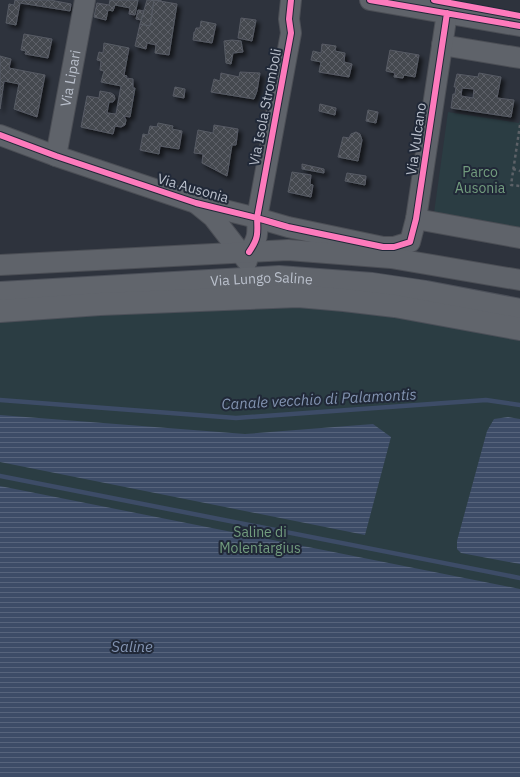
<svg xmlns="http://www.w3.org/2000/svg" width="520" height="777" viewBox="0 0 520 777" font-family="'IBM Plex Sans',sans-serif">
<defs>
<pattern id="water-rules" width="6" height="5" patternUnits="userSpaceOnUse"><rect width="6" height="5" fill="#3d4c67"/><path d="M0 2.5h6" fill="none" stroke="#57647c"/></pattern>
<pattern id="building-cross-hatch" width="8" height="8" patternUnits="userSpaceOnUse"><rect width="8" height="8" fill="#444850"/><path d="M0 0l8 8M0 8l8-8" fill="none" stroke="#5d6168"/></pattern>
<filter id="shadow"><feDropShadow dx="3.5" dy="3.5" stdDeviation="2" flood-color="#0009"/></filter>
</defs>
<rect width="100%" height="100%" fill="#2e333d"/>
<path fill="#2b3d43" d="M448,112L519,123L520,120V228L434,213Z
M281,304L387,313L520,337V777H0V317Z"/>
<path fill="url(#water-rules)" d="M0,415L245,434L373,424L391,437L365,535L0,462Z
M508,417L520,419V564L461,553L457,549V541L487,431L494,419Z
M0,486L520,589V777H0Z"/>
<g fill="none" stroke-linecap="round" stroke-linejoin="round">
<path stroke="#3d4c67" stroke-width="4.5" d="M0,400L236,418L486,400L520,405
M0,476L520,578"/>
</g>
<path fill="url(#building-cross-hatch)" stroke="#575b64" fill-rule="evenodd" filter="url(#shadow)" d="M15,0H50L71,4L70,11L20,3L16,25L6,23L9,4L14,5Z
M110,0H138L135,15L129,14L130,8L115,5L113,11L108,10L106,20L94,17L97,3L109,5Z
M147,0H161V1L154,0L150,26L140,24Z
M154,0L177,4L169,55L155,53L156,45L147,43L146,49L135,46L140,24L150,26Z
M138,10L144,11L141,20L136,19Z
M241,18L256,20L252,41L238,38Z
M201,21L216,24L212,43L193,40L194,32H195L196,28H200Z
M24,34L52,39L48,58L25,54L26,51L21,50Z
M232,40L241,41L243,52L233,53L231,64L226,63L224,41Z
M104,43L129,48L124,75L127,76L126,78L133,79V88H135L130,117L124,116L126,120L125,125L121,127L115,126L113,134L81,127L87,96L99,98L100,91L111,93L114,95L115,99L113,102H109L107,113L116,114L121,86L101,82L104,71L100,70L101,61L97,60L99,52L103,53Z
M322,44L336,46L335,51L345,53L344,62L352,64L349,77L319,72L321,62L311,60L313,51L321,53Z
M390,50L419,55L415,77L404,75L403,78L394,77L395,73L386,71Z
M0,56L11,59L9,68L45,75L37,117L14,109L19,84L4,81L0,109Z
M240,72L260,73L257,91L254,99L211,92L214,79L220,81L221,73L239,77Z
M479,73L501,77L497,98L514,100L511,117L451,108L453,94H455L456,87H454L457,74L478,77ZM462,88L474,89L473,98L461,96Z
M175,87L185,89L184,98L173,96Z
M320,104L336,108L335,115L319,111Z
M368,110L378,112L376,123L366,121Z
M158,123L173,126L172,129L182,131L179,149L160,146L159,154L140,150L143,134L148,135L150,126L157,127Z
M214,125L238,129L236,145H232L227,176L202,163L203,154L194,153L198,130L213,133Z
M356,132L360,134L362,140L358,161L338,157L343,137L349,138L351,134Z
M302,164L324,169V173L302,169Z
M292,172L311,175L310,184L313,185L311,197L288,192Z
M347,173L366,176L365,185L345,181Z"/>
<g fill="none" stroke-linecap="round" stroke-linejoin="round">
<defs>
<g id="minor">
<path d="M370,0L520,26"/>
<path d="M442,45L520,58"/>
<path d="M0,135L56,156L196,203L257,218L288,227L383,247H394L410,242L416,219L447,13"/>
<path id="s1" d="M56,156L85,0"/>
<path d="M197,204L213,217L247,261"/>
<path d="M416,219L520,238"/>
<path d="M249,252C258,239 258,234 257,218L291,33L289,19L291,0"/>
<path d="M0,265L288,250L391,258L520,280"/>
</g>
<g id="major">
<path id="s2" d="M0,293L279,277L372,284L426,292L520,310"/>
<path d="M0,311L100,304L298,296L344,300L395,306L520,329"/>
</g>
</defs>
<use href="#minor" stroke="#4b4e55" stroke-width="22"/>
<use href="#major" stroke="#4c5059" stroke-width="24"/>
<path stroke="#5c6167" stroke-width="2.5" stroke-dasharray="3 3" stroke-linecap="butt" d="M520,125L511,185L520,186
M513,169L520,171"/>
<use href="#minor" stroke="#5f636a" stroke-width="20"/>
<use href="#major" stroke="#61656c" stroke-width="22"/>
<defs>
<path id="cycleway" d="M370,0L520,26
M434,0L520,16
M0,135L56,156L196,203L257,218L288,227L383,247H394L410,242L416,219L447,13
M249,252C258,239 258,234 257,218L291,33L289,19L291,0"/>
</defs>
<use href="#cycleway" stroke="#212938" stroke-width="8"/>
<use href="#cycleway" stroke="#fd7abc" stroke-width="6"/>
</g>
<g text-anchor="middle" dominant-baseline="central" stroke-width="4" stroke-linejoin="round" paint-order="stroke">
<g font-size="14" fill="#bac0cc" stroke="#212938">
<text stroke="none"><textPath href="#s1" startOffset="79">Via Lipari</textPath></text>
<text transform="translate(265 107) rotate(-79)">Via Isola Stromboli</text>
<text transform="translate(416 139) rotate(-82)">Via Vulcano</text>
<text transform="translate(193 188) rotate(16)">Via Ausonia</text>
<text stroke="none"><textPath href="#s2" startOffset="262">Via Lungo Saline</textPath></text>
</g>
<g font-size="14" fill="#729c7e" stroke="#212938">
<text x="480" y="172">Parco<tspan x="480" dy="16">Ausonia</tspan></text>
<text x="260" y="532">Saline di<tspan x="260" dy="16">Molentargius</tspan></text>
</g>
<g font-size="15" font-style="italic" fill="#8394b2" stroke="#212938">
<text transform="translate(319 399) rotate(-3)">Canale vecchio di Palamontis</text>
<text x="132" y="646">Saline</text>
</g>
</g>
</svg>
